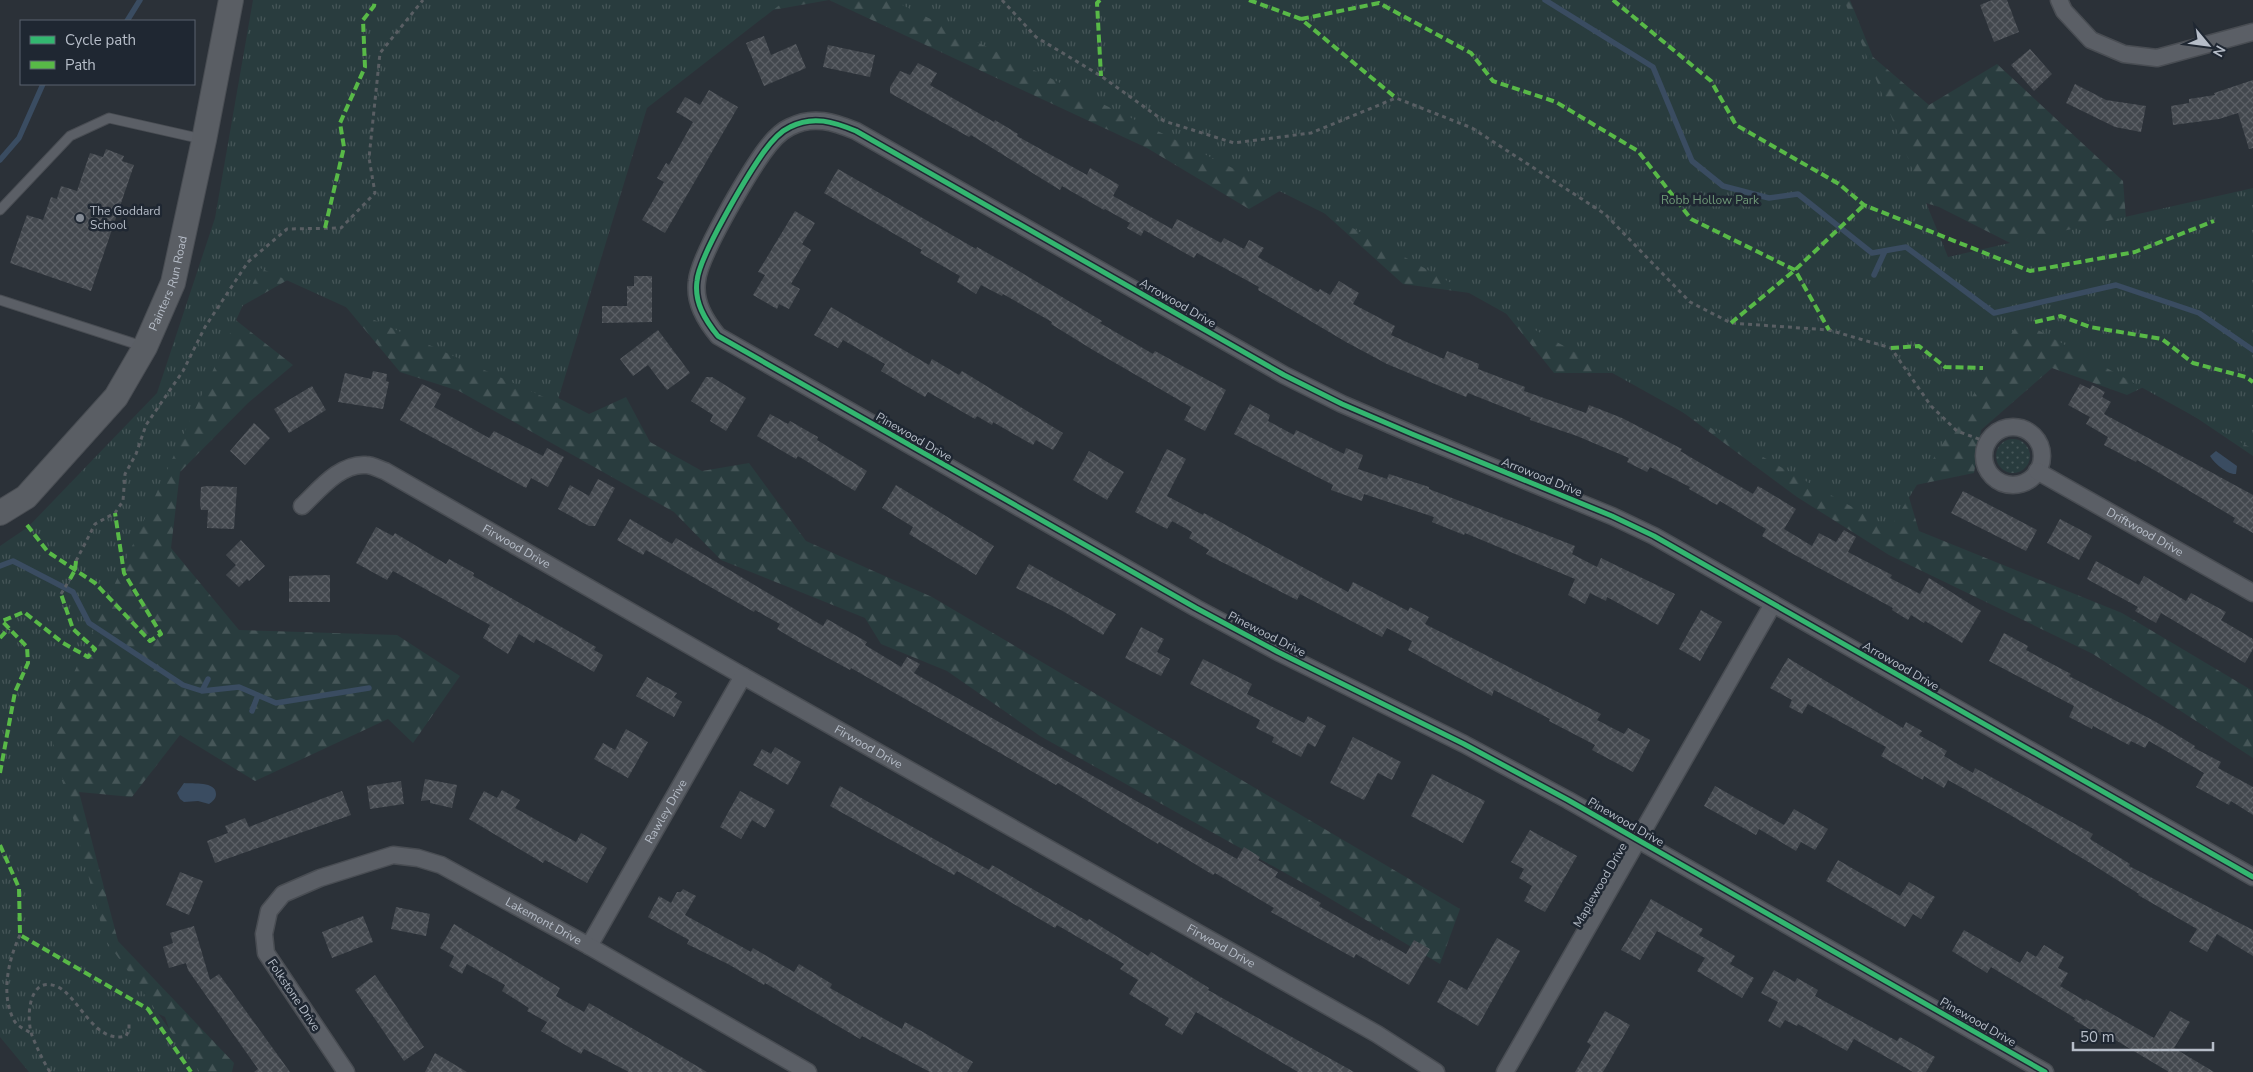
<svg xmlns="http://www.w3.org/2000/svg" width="2253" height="1072" viewBox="0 0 2253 1072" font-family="'Nunito Sans',sans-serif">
<defs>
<pattern id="grass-dots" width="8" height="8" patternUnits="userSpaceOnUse" patternTransform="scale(1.25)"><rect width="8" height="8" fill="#293c3e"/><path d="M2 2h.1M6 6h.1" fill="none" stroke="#465658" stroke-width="1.8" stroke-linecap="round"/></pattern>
<pattern id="forest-firs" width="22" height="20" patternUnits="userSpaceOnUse" patternTransform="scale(1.25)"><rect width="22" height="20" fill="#293c3e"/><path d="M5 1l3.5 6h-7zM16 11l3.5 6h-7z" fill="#465658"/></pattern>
<pattern id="park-tufts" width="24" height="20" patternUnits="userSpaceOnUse" patternTransform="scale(1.25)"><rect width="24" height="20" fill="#293c3e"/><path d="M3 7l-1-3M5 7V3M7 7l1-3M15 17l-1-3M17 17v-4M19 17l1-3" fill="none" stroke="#465658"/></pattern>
<pattern id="building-cross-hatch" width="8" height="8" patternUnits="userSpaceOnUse" patternTransform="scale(1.25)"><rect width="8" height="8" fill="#43484e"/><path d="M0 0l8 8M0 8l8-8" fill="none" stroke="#5c6066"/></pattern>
</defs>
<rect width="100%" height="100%" fill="#2b3138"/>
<path fill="url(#grass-dots)" d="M1996 456a17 17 0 1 1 34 0a17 17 0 1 1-34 0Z"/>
<path fill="url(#forest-firs)" d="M323,0H1601L1980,293L2253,263V456L2148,385L2127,395L2052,368L1981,430L1974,473L1906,487L1919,531L2122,613L2253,691V758L2093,654L1889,555L1797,497L1630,373H1554L1492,296L1403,284L1292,184L1249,209L1147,148L829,0L705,22L603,126L543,390L589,414L626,397L650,442L702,471L749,463L806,541L932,597L1460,909L1440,964L1319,892L1040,736L947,671L881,644L865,618L721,560L674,512L459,391L400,372L312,266L228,314L293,365L248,403L180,472L171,548L239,630L397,635L460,676L413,743L388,719L255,781L180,735L132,797L79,792L118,941L234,1063L232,1072H184L165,1017L0,937V554L123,456L326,94Z
M1625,0H1850L1873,57L1929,105L1997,64L2123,181L2127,231L2028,252L1939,207L1792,162Z"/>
<path fill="url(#park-tufts)" d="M253,0H786L647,108L557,403L260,268L49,727L105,939L200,1072H29L0,1037V546L28,527L157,393L215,218Z
M892,0H1844L1948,257L2253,188V449L2020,320L1890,528L1340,221Z"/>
<path fill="#3a4c61" d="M2216,451L2237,466L2236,474C2228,475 2214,463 2210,456Z
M184,783C193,784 216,781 216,794C216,799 213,801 209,804L198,801L184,802L180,799L177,793Z"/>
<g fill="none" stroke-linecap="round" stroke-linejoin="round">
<path stroke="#3a4c61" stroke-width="5.5" d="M1545,0L1653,67L1692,161L1723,186L1769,198L1798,194L1872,253L1906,247L1994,313L2116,285L2199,313L2253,350
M127,21L140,0
M0,160L19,138L43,84
M1874,275L1885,251
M0,566L13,561L73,592L89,623L183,685L202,691L239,687L276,703L369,688
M202,691L208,679
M252,711L258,695"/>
</g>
<path fill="url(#building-cross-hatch)" d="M1992,0H2007L2019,32L1994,42L1980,5Z
M764,36L771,55L796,44L806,68L764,86L746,43Z
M828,45L875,55L870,77L823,67Z
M2030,49L2052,74L2034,91L2011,65Z
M918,63L937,73L930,85L994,122L995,120L1018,134L1017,136L1087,175L1090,168L1119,185L1113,196L1172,229L1177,219L1221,243L1224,238L1244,249L1249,240L1264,248L1258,257L1318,292L1320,289L1330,295L1339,281L1359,293L1353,304L1395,326L1391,335L1444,359L1447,351L1479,364L1478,369L1525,387L1524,391L1586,413L1589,405L1622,418L1682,449L1680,451L1753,494L1758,486L1796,509L1784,529L1812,546L1819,533L1836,542L1844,530L1856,537L1848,552L1892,575L1890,578L1920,594L1929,578L1981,611L1962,643L1925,621L1924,623L1911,615L1908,620L1892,610L1893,608L1782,548L1762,536L1766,529L1720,501L1717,505L1689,489L1690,487L1650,467L1647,472L1627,462L1629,458L1577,436L1530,420L1531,418L1468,393L1466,397L1387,364L1346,342L1258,290L1259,287L1197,253L1194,258L1144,230L1141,236L1127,228L1130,223L1105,209L1104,210L1062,186L1060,190L971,135L969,137L890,93V87L900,71L910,75Z
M2253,80V148L2249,149L2238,113L2219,119L2173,125L2171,106L2189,103V99L2215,95L2214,93Z
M2075,84L2106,100L2146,106L2141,132L2115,127L2066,103Z
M709,90L738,107L665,233L642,220L664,182L657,178L666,163L669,165L693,122L676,112L685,97L700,105Z
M106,149L124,156L122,161L134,165L91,291L10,263L27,215L43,220L51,197L57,199L61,186L77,191L90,153L103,157Z
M838,169L976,249L977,247L1017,270L1102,321L1100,323L1153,354L1155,351L1226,390L1205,431L1184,420L1191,407L1093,350L1051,324L1052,322L1003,294L1002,296L981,285L976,294L957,282L960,276L920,253L922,250L824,193Z
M795,211L815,223L802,244L811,250L791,284L800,289L789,309L779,304L777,309L753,295L765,275L758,272Z
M634,276H652V322L602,323V306H627V286H634Z
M831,307L929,365L932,359L959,375L962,371L1063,433L1053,450L1036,440L1033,445L993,422L992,425L977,416L975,419L928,392L925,397L881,371L885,364L843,340L838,348L814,335Z
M658,330L690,373L667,390L648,365L633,376L620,359Z
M373,371L387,374L386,381L389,382L383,409L338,402L345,373L371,379Z
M706,377H712L746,398L726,431L710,421L713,415L691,401Z
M422,384L441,394L434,407L489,438L494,431L543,456L547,448L564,457L548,487L531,478L526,488L400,420Z
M2080,384L2090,389L2092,385L2105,392L2102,397L2111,402L2104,414L2253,495V533L2233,522L2235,518L2188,490L2137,460L2136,462L2104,445L2108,437L2086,424L2090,417L2068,405Z
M312,386L326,410L289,433L274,409Z
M1250,404L1270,415L1268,421L1294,435L1296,430L1344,454L1346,448L1363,455L1358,469L1387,479L1389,474L1429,487V489L1575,546L1572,554L1597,567L1601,558L1675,594L1658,625L1607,597L1606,601L1590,593L1585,604L1568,595L1575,579L1465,533L1464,535L1432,522L1434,517L1364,494L1362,501L1331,490L1333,485L1234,434Z
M770,414L788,424L790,421L818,437L817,440L867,471L855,491L798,456L796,459L757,436Z
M254,423L270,438L245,465L230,451Z
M1167,449L1186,459L1167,496L1203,515L1204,513L1348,592L1353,582L1408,611L1410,607L1429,617L1425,624L1601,714L1597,720L1624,734L1628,728L1650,740L1633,772L1592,750L1595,745L1549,721L1550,719L1494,690L1492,696L1408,650L1412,641L1387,628L1382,637L1300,594L1297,600L1206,554L1209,550L1189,538L1192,532L1172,521L1167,529L1135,512Z
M1089,451L1124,472L1107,500L1073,480Z
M598,479L615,488L595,526H589L558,509L570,485L589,496Z
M896,485L994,546L976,575L909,534L913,527L882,508Z
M208,486L237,487L234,529L207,528L208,510H201L200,505L201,487Z
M1963,491L2037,530L2026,551L1951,513Z
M630,519L672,544L676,538L823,626L827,619L867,642L865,645L901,667L907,657L920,664L914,673L1237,859L1244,847L1260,857L1258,860L1278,872L1275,877L1321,903L1319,906L1380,941L1381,939L1406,954L1414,940L1430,949L1409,985L1356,954L1354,958L1271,912L1274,908L1215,873L1213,875L1159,842L1158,844L1058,783L1056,785L851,668L850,670L797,641L777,629L780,624L755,610L754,612L646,550L643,555L617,540Z
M2060,519L2092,536L2079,560L2047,543Z
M376,527L393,536L395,533L446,564L449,559L474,573L473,576L596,647L594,650L603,655L594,672L536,639L534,643L519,634L508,654L483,638L490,625L393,571L387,580L356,563Z
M241,540L265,566L249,581L247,579L239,587L226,575L236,565L226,555Z
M2096,561L2139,585L2144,576L2186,601L2191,593L2226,612L2221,620L2253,639V649L2245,663L2161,613L2156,623L2135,611L2138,607L2087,579Z
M1029,564L1116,614L1103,635L1061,610L1016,588Z
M330,575V602H289V576Z
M1701,610L1722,622L1700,661L1679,649Z
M1141,627L1164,639L1157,652L1170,659L1161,676L1125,658Z
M2004,633L2028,646L2026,650L2071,674L2069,676L2156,722L2195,746L2194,748L2221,762L2218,768L2253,787V815L2231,801L2229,805L2196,787L2204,773L2149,741L2145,748L2131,741L2129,745L2093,726L2092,729L2069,717L2074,706L1989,661Z
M1788,658L1903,728L1906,722L1922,731L1919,735L1947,751L1944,756L1973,773L1975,768L2093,834L2090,839L2130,864L2129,866L2253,930V956L2217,934L2207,952L2189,942L2197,929L2138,895L2139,894L2095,866L2007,813L1948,780L1944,788L1924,776L1923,780L1881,756L1886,747L1808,704L1802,714L1789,707L1792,700L1770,688Z
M1203,659L1252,684L1247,694L1304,723L1308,716L1326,726L1315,747L1308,743L1301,757L1272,742L1274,737L1256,728L1260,720L1190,684Z
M647,677L677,693L674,697L682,702L674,717L636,696Z
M626,729L648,742L628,778L594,759L603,743L615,750Z
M1353,737L1401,762L1392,780L1378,773L1364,800L1330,783Z
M775,747L801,762L788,785L753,765L762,749L771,754Z
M1432,774L1485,801L1463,843L1411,816Z
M425,779L457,785L452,808L430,803V800L421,801Z
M401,781L404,804L370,809L367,786Z
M840,786L989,870L992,865L1087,921L1089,919L1148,956L1151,952L1209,988L1208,990L1354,1072H1298L1196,1012L1182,1035L1165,1025L1169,1018L1129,994L1138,980L1120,969L1124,964L1057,925L1055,928L957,871L954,875L830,806Z
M1715,786L1784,825L1794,809L1828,829L1815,850L1801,842L1796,851L1759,829L1756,835L1704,806Z
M502,790L520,800L515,808L576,842L581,833L607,848L587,883L545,860L543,863L469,819L484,791L497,798Z
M342,791L351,815L215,863L207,841L228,833L225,826L245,818L249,827Z
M740,791L775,810L765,828L752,820L741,839L720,827Z
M1530,830L1577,856L1545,912L1524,901L1532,886L1519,878L1524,869L1511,862Z
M1838,860L1900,896L1909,882L1935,897L1921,919L1913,914L1905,927L1826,881Z
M180,872L203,881L189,915L166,905Z
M683,889L696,896L685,915L751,952L753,948L794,972L799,964L832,984L830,988L902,1029L905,1022L923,1032L973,1062L967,1072H930L862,1036L860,1039L765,983L764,985L728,964L687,944L689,940L648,917L659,896L671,903L677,892H681Z
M1651,899L1703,929L1699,935L1735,956L1730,964L1754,978L1742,998L1697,971L1705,958L1657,931L1640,960L1621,950Z
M396,907L430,914L426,936L391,929Z
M363,916L373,942L332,958L322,932Z
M454,924L560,988L556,996L584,1012L589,1003L707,1072H629L584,1049L581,1054L541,1031L547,1022L527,1011L529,1008L502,991L505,985L467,964L462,974L449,966L454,956L440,948Z
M194,926L210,980L219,974L290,1072H254L258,1069L188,970L186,963L169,968L163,947L173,943L170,933Z
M1964,930L2020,963L2027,951L2036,957L2044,945L2064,957L2058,968L2068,973L2060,986L2085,1001L2086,999L2154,1038L2170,1011L2190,1022L2174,1048L2214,1072H2169L2112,1038L2110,1041L2074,1020L2075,1018L1991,967L1987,973L1952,951Z
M1497,938L1520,951L1478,1026L1437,1002L1449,980L1467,990Z
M1774,970L1795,982L1797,978L1818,990L1815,996L1897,1041L1900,1037L1935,1057L1926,1072H1913L1854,1039L1847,1051L1798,1024L1797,1026L1785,1020L1780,1028L1768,1021L1778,1002L1761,993Z
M375,975L424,1047L404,1061L355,990Z
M1605,1011L1630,1025L1603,1072H1575L1591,1045L1587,1042Z
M435,1053L467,1072H425Z"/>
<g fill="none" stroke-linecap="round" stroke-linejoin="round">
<defs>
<path id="lane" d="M0,210L70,136L109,118L202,139
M0,300L145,347"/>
<g id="street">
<path d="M2059,0L2064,11L2091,40L2124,54L2157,58L2253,32"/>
<circle cx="2013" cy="456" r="29"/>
<path id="s1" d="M2037,471L2253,593"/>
<path id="s2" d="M302,506C319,490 340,463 366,465C372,465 379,469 385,471L743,676L1377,1034L1436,1072"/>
<path id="s3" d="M589,946L743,676"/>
<path id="s4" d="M346,1072L266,953L264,934L269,911L283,894L320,878L393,855L418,858L441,865L589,946L808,1072"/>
<path d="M1505,1072L1773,604"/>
<path d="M2045,1072L1568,800L1464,744L1278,652L1196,608L718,336C705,320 694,302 697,281C699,256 747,176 763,153C770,143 779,132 790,127C813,115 834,122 856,131L1284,375L1342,404L1412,434L1612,516L1654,536L2253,877"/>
</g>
<g id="secondary">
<path id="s5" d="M0,513L26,497L116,397L145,347L173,283L204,140L231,0"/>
</g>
</defs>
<use href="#lane" stroke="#494d53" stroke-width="11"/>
<use href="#street" stroke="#494d53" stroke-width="19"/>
<use href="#secondary" stroke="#494d53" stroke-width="26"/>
<path stroke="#595e63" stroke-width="3" stroke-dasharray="4 4" stroke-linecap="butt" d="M1002,0L1036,37L1101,76L1164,121L1234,143L1311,133L1396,98L1472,128L1605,214L1690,302L1731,323L1829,330L1891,348L1931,406L1957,431L1987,442
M76,561L95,524L115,513L123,501L125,474L136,454L146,425L183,371L205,327L248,262L287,229L341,228L375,193L369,158L380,53L423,0
M61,594L70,579
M20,935C8,960 0,997 15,1022C19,1027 26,1030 31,1033
M50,1072C43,1061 38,1050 33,1038C25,1020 28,973 58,987C78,996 95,1045 126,1036L129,1030V1023"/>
<use href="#lane" stroke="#5b5f66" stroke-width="9"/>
<use href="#street" stroke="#5b5f66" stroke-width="16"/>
<use href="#secondary" stroke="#5a5e64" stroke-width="24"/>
<path stroke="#58b947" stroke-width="4" stroke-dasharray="8 4" stroke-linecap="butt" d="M1100,0L1097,3L1101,76
M1249,0L1301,19L1396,98
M1613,0L1711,81L1736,125L1839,184L1864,205L2030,271L2135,252L2214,221
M1301,19L1379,3L1471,53L1493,81L1556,102L1638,151L1691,219L1795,270L1829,330
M325,228L344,147L340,123L365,67L363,20L374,6L375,0
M2035,322L2061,316L2090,327L2162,339L2193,363L2246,377L2253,382
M1731,323L1795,270L1864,205
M1891,348L1919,346L1945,367L1983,368
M27,525L48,552L95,583L150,641L161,634L124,573L115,513
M70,579L75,570L76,561
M0,638L9,628
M0,773L15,692L28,663L27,647L2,621L24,612L63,643L88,657L95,649L73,629L61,594
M0,845L19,888L20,935L148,1009L191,1072"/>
<defs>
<path id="cycleway" d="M2045,1072L1568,800L1464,744L1278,652L1196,608L718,336C705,320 694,302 697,281C699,256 747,176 763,153C770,143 779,132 790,127C813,115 834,122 856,131L1284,375L1342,404L1412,434L1612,516L1654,536L2253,877"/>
</defs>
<use href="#cycleway" stroke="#1f2732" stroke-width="8"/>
<use href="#cycleway" stroke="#33b770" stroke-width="5"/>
</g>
<circle fill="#858c96" stroke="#1f2732" stroke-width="2" cx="80" cy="218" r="5"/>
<g text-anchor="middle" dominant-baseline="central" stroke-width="5" stroke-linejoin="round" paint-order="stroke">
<g font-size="12" fill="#6e9877" stroke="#1f2732">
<text x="1710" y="200">Robb Hollow Park</text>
</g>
<g font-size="12" fill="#b6bdc8" stroke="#1f2732" text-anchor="start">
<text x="90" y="211">The Goddard<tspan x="90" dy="14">School</tspan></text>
</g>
<g font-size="12" fill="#b6bdc8" stroke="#1f2732">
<text stroke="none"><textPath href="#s5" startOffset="291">Painters Run Road</textPath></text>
<text transform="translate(1178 303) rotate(30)">Arrowood Drive</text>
<text transform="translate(914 437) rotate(30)">Pinewood Drive</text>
<text transform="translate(1542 477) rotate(22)">Arrowood Drive</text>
<text stroke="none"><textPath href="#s1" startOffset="124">Driftwood Drive</textPath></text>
<text stroke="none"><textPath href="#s2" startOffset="250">Firwood Drive</textPath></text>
<text transform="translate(1267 634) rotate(27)">Pinewood Drive</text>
<text transform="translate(1901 666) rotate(30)">Arrowood Drive</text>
<text stroke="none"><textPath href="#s2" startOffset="655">Firwood Drive</textPath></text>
<text stroke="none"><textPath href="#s3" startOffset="155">Rawley Drive</textPath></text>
<text transform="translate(1626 822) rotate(30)">Pinewood Drive</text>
<text transform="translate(1600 885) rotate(-60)">Maplewood Drive</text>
<text stroke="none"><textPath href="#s4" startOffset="491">Lakemont Drive</textPath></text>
<text stroke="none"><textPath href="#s2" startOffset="1060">Firwood Drive</textPath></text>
<text transform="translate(294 995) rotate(56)">Folkstone Drive</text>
<text transform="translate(1978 1022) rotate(30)">Pinewood Drive</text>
</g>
</g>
<rect x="20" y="20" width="175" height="65" fill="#1f2732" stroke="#5b636e"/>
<rect x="30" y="36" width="25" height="8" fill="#33b770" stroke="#5b636e"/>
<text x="65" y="45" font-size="15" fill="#b6bdc8">Cycle path</text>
<rect x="30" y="61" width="25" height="8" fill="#58b947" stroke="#5b636e"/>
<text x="65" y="70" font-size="15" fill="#b6bdc8">Path</text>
<g transform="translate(2208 45) rotate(119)" stroke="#1f2732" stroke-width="4" paint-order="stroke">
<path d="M0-4L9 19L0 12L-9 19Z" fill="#b6bdc8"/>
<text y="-8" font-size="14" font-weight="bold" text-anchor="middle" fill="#b6bdc8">N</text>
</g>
<path d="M2073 1042v8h140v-8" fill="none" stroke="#b6bdc8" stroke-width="2.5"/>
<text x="2080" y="1042" font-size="15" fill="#b6bdc8" stroke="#1f2732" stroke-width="4" paint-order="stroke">50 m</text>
</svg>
